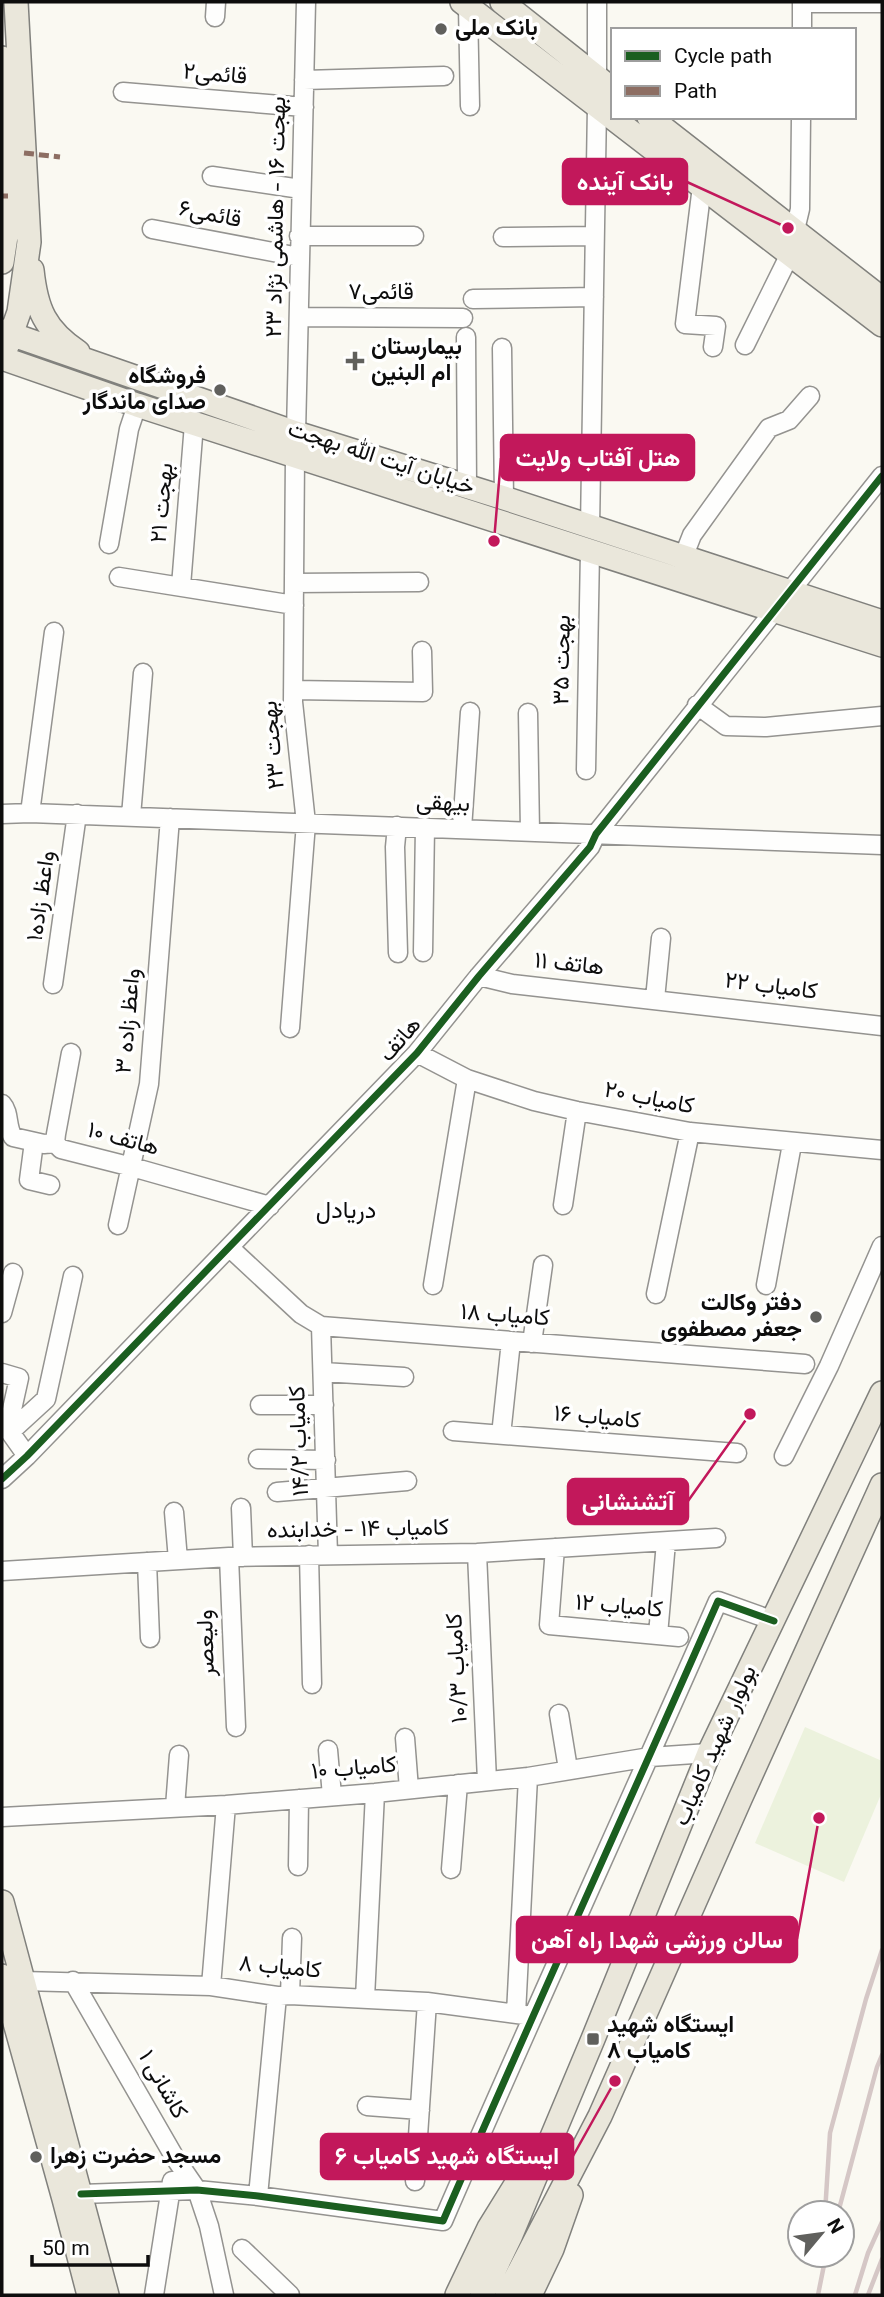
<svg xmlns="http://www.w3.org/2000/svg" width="884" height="2297" viewBox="0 0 884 2297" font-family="Georgia,Vazirmatn,serif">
<rect width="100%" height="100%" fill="#faf9f2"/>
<path fill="#ecf2dd" d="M805,1727L882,1761V1792L844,1882L755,1843Z"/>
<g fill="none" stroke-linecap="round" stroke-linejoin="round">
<defs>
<path id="minor" d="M802,3H882
M468,7L470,106
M215,17L216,2
M802,30V2
M304,80L444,76
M123,92L304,107
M212,176L301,189
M702,186L685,324L716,326L713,347
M152,229L299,257
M795,230L800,209L801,117
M299,236H414
M503,237L594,236
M473,299L594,297
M299,317L463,318
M466,337L467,486
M745,345L790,254
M502,348L504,498
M296,433L306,2
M590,528L597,106V2
M109,544L129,429L137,405
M683,558L692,535L769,428L789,420L810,396
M119,577L294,605
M294,583L419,582
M181,586L194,424
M293,690L423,692L422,651
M697,705L726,726L766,727L882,716
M528,713L530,831
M586,770L590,551
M30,813L54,632
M2,814L30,813L882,845
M131,816L143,673
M397,826L395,847L398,953
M462,829L470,712
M423,952L425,827
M479,976L512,984L882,1026
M53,984L77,814
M655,999L661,938
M290,1028L306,823L293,702L295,456
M71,1053L56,1134L55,1143L61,1149L132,1167L270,1206
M417,1053L467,1079L534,1101L577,1111L690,1132L882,1150
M2,1104C10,1113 6,1126 13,1137L44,1144L55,1143
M34,1142L29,1180L50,1185
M563,1205L577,1111
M118,1225L149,1084L170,818
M230,1248L301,1314L321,1326L805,1364
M433,1285L467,1079
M766,1285L792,1144
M656,1294L690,1132
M2,1313L13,1273
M321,1326L328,1555
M532,1343L543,1265
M323,1372L404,1377
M2,1373L19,1378L11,1414L10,1432L27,1456
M260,1405H324
M453,1431L737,1453
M10,1432L46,1399L73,1276
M501,1435L511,1341
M784,1456L829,1366L882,1246
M258,1459L326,1460
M2,1479L27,1456L417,1053L479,976L590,847L596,834L882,476
M277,1492L407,1481
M241,1508L243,1557
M174,1512L178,1560
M555,1548L549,1625L679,1637
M477,1553L487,1781
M309,1555L312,1684
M229,1557L236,1727
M147,1562L150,1638
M2,1571L229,1557L477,1553L716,1538
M658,1635L666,1542
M559,1714L568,1769
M405,1738L409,1789
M328,1750L332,1796
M175,1807L179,1755
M2,1817L226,1805L375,1793L528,1777L650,1757L709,1753
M298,1866L299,1799
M451,1869L458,1784
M22,1981L211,1986L277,1996L290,1995L427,2002L532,2016
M73,1981L175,2158L197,2190L209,2226L224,2295
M211,1986L226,1805
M290,1995L292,1938
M365,1998L375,1793
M516,2014L528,1777
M367,2106L420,2110
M415,2181L427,2002
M81,2194L197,2190L258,2196L443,2221C533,2013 627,1808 718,1601L774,1621
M258,2196L277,1996
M242,2249L290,2295
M154,2295L172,2181"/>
<path id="major" d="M462,2L882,325
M502,2L613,90
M2,58L9,217L2,262
M649,117L882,299
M32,270C36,309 45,330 78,352
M2,331L296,433L504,498L882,622
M7,346L19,312L29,242L16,2
M2,358L137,405L882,645
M2,1902L107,2295
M2,1976L64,2199L89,2295
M457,2295L489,2228L528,2165
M482,2295L510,2237L593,2039L709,1753L882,1393
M507,2295L600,2116L740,1799L882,1485
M530,2295L552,2249L571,2195"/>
</defs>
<use href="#minor" stroke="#949390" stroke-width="21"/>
<use href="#major" stroke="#81817d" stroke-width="26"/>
<use href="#minor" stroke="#fefefd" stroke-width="18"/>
<use href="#major" stroke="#eae7db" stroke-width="23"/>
<path stroke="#d5c7c6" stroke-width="4.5" d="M825,2213L830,2133L866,1999L882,1950
M838,2213L877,2067L882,2055
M818,2295L826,2255
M855,2295L868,2253L882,2222
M868,2295L882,2259"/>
<path stroke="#8d6e63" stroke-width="5" stroke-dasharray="10 5" stroke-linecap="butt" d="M24,153L60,157
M2,196H8"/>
<defs>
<path id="cycleway" d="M2,1479L27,1456L417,1053L479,976L590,847L596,834L882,476
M81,2194L197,2190L258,2196L443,2221C533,2013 627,1808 718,1601L774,1621"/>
</defs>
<use href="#cycleway" stroke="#fff" stroke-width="11"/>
<use href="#cycleway" stroke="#1b5e20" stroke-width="7"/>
</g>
<g fill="#60605d" stroke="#fff" stroke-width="2.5">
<circle cx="441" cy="29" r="7"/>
<path d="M351.5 350.5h7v7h7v7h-7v7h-7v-7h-7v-7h7z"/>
<circle cx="220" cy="390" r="7"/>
<circle cx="816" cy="1317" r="7"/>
<rect x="586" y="2032" width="14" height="14" rx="3.5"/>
<circle cx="36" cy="2157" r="7"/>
</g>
<g text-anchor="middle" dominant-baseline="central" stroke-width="7" stroke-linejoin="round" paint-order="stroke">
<g font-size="23" font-weight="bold" fill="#0d0d0d" stroke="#fff" text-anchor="start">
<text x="455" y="29">بانک ملی</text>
<text x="371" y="348">بیمارستان<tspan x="371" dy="26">ام البنین</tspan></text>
<text x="206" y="377" text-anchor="end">فروشگاه<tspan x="206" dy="26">صدای ماندگار</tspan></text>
<text x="802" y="1304" text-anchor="end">دفتر وکالت<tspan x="802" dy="26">جعفر مصطفوی</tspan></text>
<text x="607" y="2026">ایستگاه شهید<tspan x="607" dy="26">کامیاب ۸</tspan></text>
<text x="50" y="2157">مسجد حضرت زهرا</text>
</g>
<g font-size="23" fill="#0d0d0d" stroke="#fff">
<text transform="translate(215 75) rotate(5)">قائمی۲</text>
<text transform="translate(210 215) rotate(11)">قائمی۶</text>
<text transform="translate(277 217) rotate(-89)">بهجت ۱۶ - هاشمی نژاد ۲۳</text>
<text x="381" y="293">قائمی۷</text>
<text transform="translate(381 459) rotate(18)">خیابان آیت الله بهجت</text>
<text transform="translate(163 503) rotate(-85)">بهجت ۲۱</text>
<text transform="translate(563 660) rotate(-89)">بهجت ۳۵</text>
<text transform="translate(274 745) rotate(-95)">بهجت ۲۳</text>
<text transform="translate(443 804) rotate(2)">بیهقی</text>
<text transform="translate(42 896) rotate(-82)">واعظ زاده۱</text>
<text transform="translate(569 965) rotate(6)">هاتف ۱۱</text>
<text transform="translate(771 987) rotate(7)">کامیاب ۲۲</text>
<text transform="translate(129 1021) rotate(-85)">واعظ زاده ۳</text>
<text transform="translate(401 1040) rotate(-49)">هاتف</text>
<text transform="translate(649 1099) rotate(11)">کامیاب ۲۰</text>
<text transform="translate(123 1140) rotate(15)">هاتف ۱۰</text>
<text transform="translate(505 1316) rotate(4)">کامیاب ۱۸</text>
<text transform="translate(597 1418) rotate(5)">کامیاب ۱۶</text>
<text transform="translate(300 1441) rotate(-92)">کامیاب ۱۴/۲</text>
<text transform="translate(358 1530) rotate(-1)">کامیاب ۱۴ - خدابنده</text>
<text transform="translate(619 1607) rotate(5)">کامیاب ۱۲</text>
<text transform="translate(207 1643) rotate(-92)">ولیعصر</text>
<text transform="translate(458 1668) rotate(-93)">کامیاب ۱۰/۳</text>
<text transform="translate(716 1746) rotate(-66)">بولوار شهید کامیاب</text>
<text transform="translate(354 1769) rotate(-5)">کامیاب ۱۰</text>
<text transform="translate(280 1968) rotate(5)">کامیاب ۸</text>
<text transform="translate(162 2085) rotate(60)">کاشانی ۱</text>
</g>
<g font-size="24" fill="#0d0d0d" stroke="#fff">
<text x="346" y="1212">دریادل</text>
</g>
</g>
<path fill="none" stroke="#c2185b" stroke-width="2.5" d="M788 228L687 182M494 541L501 458M750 1414L688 1501M819 1818L797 1939M615 2081L573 2156"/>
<g fill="#c2185b" stroke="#fff" stroke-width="2.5">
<circle cx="788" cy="228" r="7"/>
<circle cx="494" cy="541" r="7"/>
<circle cx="750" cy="1414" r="7"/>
<circle cx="819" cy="1818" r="7"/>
<circle cx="615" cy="2081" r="7"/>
</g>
<g fill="#c2185b" stroke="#c2185b" stroke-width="2.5">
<rect x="563" y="159" width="124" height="45" rx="7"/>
<rect x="501" y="435" width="193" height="45" rx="7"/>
<rect x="568" y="1479" width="120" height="45" rx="7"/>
<rect x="517" y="1917" width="280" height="45" rx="7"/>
<rect x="321" y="2134" width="252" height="45" rx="7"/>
</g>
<g font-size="24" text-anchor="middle" font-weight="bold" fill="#fff">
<text x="625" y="190">بانک آینده</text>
<text x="598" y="466">هتل آفتاب ولایت</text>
<text x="628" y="1510">آتشنشانی</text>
<text x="657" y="1948">سالن ورزشی شهدا راه آهن</text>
<text x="447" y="2164">ایستگاه شهید کامیاب ۶</text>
</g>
<rect width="884" height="2297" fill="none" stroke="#0d0d0d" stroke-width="7"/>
<rect x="611" y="28" width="245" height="91" fill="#ffffff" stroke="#9e9e9e" stroke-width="2"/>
<rect x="625" y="51" width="35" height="10" fill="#1b5e20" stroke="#9e9e9e" stroke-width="2"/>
<text x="674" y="63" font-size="21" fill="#0d0d0d">Cycle path</text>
<rect x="625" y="86" width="35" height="10" fill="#8d6e63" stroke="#9e9e9e" stroke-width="2"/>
<text x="674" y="98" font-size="21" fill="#0d0d0d">Path</text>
<g transform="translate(821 2234) rotate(61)"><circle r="33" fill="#ffffff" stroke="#9e9e9e" stroke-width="2"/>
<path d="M0-5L12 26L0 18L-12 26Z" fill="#60605d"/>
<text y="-10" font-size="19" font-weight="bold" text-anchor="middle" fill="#0d0d0d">N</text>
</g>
<path d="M32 2255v10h116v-10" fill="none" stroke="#0d0d0d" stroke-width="3.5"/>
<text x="42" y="2255" font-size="21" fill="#0d0d0d" stroke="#ffffff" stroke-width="5" paint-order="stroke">50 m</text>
</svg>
